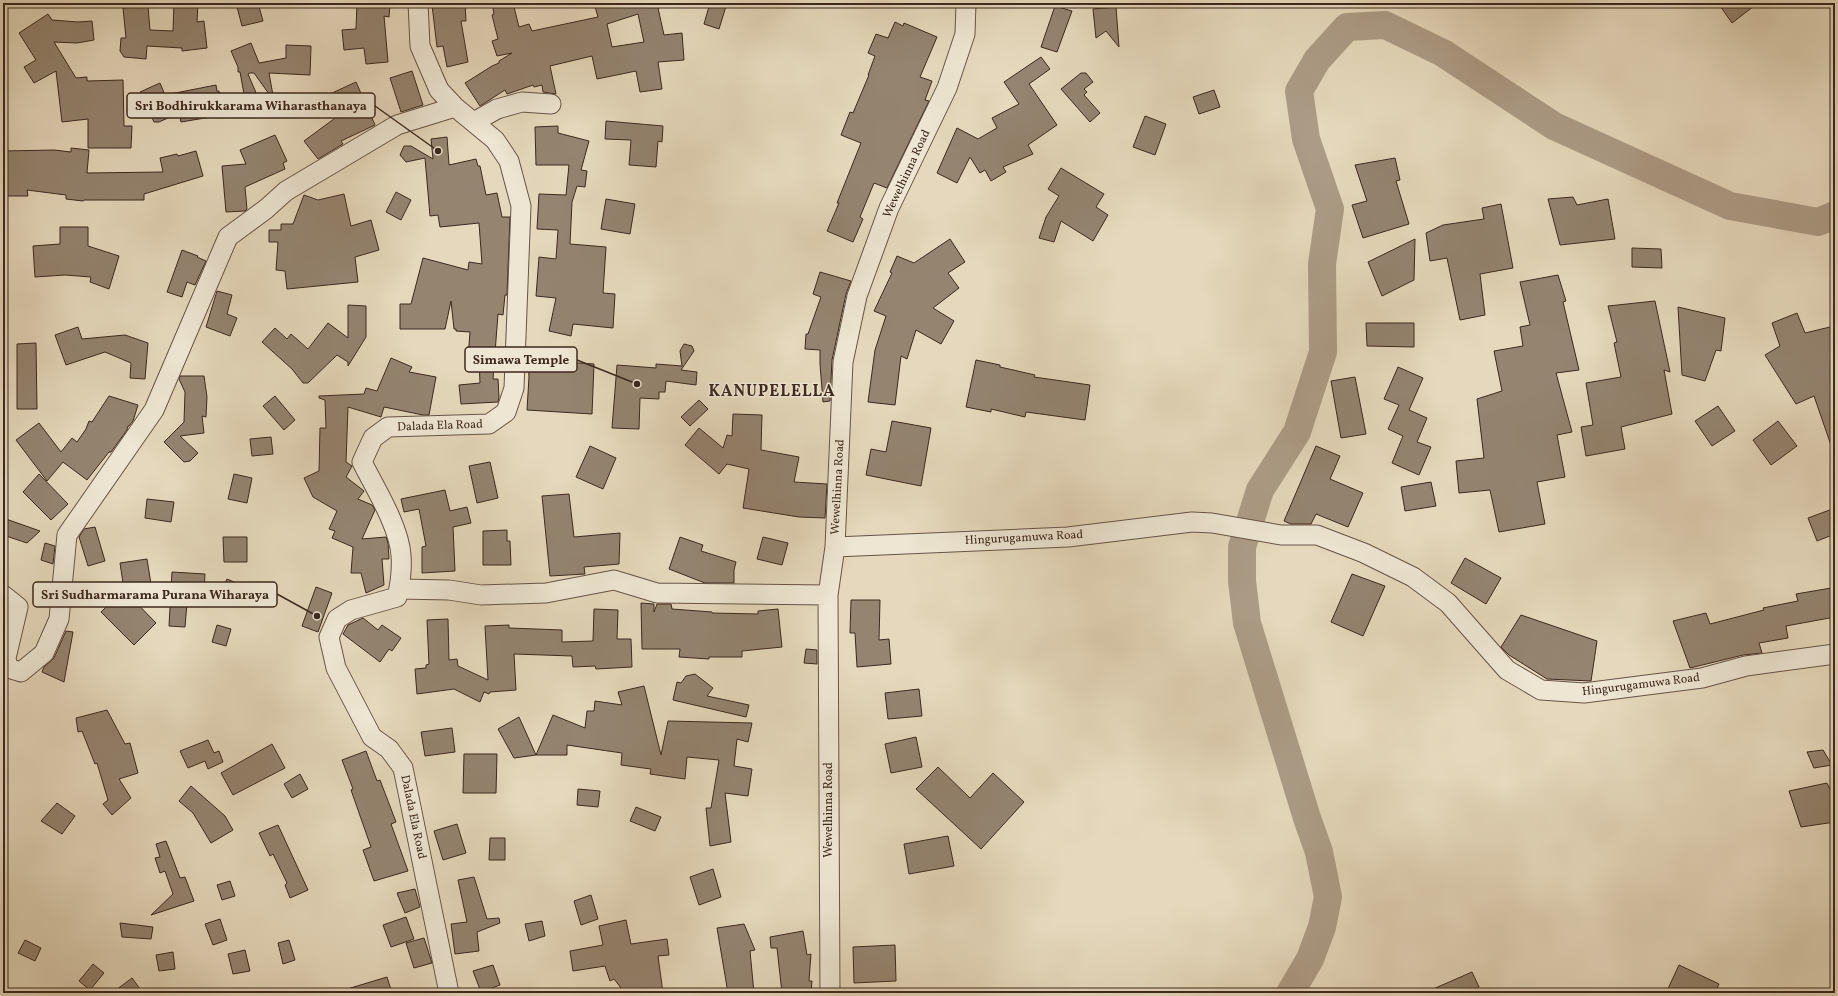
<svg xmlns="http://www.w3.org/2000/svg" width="1838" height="996" viewBox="0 0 1838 996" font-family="Vollkorn,serif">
<rect width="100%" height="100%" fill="#e5d8bc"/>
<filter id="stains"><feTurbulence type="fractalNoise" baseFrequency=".005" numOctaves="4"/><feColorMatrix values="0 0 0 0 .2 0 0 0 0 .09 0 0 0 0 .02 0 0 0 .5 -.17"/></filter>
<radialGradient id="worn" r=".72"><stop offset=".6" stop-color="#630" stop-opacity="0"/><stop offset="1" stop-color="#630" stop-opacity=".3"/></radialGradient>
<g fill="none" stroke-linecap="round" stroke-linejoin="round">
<path stroke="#ac9c86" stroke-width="28" d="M1290,993L1310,959L1322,927L1328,897L1319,852L1307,818L1247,623L1242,581V547L1260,490L1297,432L1323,352L1322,264L1330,209L1306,139L1299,91L1317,60L1347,27L1385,25L1443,53L1554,126L1730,206L1818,222L1835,215"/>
</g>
<path fill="#948470" stroke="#3d281e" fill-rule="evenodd" d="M125,3H140V6H148L150,30L173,31L174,3H198L197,22L204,21L207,48L182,51V48L147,46L146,59L124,57L120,51L121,38H126L123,8H126Z
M236,3H258L263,21L242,26Z
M357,3H390L389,17L384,16L388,62L366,64L364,48L344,50L342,30L356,29Z
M492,3H513L519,27L529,24L532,31L598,17L594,3H665L666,6L658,8L664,35L682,33L684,60L658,62L662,89L640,92L636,71L597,79L592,56L550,66L556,94L543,92L542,85L534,87L533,85L507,94L505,90L480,106L465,83L492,66L499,63V61L512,53L497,56L492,41L498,39L492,15L494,14ZM638,14L644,42L612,47L607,24Z
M710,3H727L719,29L704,24Z
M1718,3H1758L1732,23Z
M465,4L466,21H461L468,62L447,67L443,46L437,47L432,5Z
M1055,6L1072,11L1057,52L1041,47Z
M1116,7L1119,47L1106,31L1096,38L1093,9Z
M48,14L52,20L78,22L92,21L94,40L77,43L54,42L76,78L87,77V81L123,80L124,126H132L131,148H88V119L62,122L56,71L34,83L24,67L36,60L19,33Z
M895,22L903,26L904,23L937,37L920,77L932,81L925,100L929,101L887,188L874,183L860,217L863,219L853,242L827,231L839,203H837L861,143L841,135L850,112L853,113L869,75H868L875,56L868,53L876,34L888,38Z
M251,43L259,63L286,58V45L311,46L310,75L269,73L274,101L254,73H250L248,74L260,102L246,105L240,72H238V67L231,51Z
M1041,57L1050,69L1029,84L1057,125L1028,145L1033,154L1003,167L1006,172L991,181L985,170L980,173L970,157L957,183L937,173L957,128L978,139L997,128L992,118L1019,104L1004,82Z
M412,71L423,105L401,112L390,78Z
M1081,73H1086L1093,82L1084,89L1087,92L1084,95L1100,113L1090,122L1061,89Z
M356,82L375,125L341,141L343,144L318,159L304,141L342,113L332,93Z
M160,83L165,95L216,85L217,91H219L223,115L181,122L179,113L159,122H154L140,92Z
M1214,90L1220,107L1199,114L1193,97Z
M1145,116L1166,124L1155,155L1133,147Z
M606,121L663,126L662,142L658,141L656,167L629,165L631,140L605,139Z
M558,126V133L589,141L581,170L587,171L585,187L577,186L572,202L570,244L606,247L603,293L615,294L613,328L573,324L571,336L549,331L556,298L536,296L539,257L556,259L558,230L537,229L539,194L566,195L569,165H536L535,127Z
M275,135L287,161L283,163L285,169L245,187L247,209L245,211L226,212L222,166L246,164L240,150Z
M447,137L449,165L476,159L478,166H480L486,195L497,193L502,217H510L507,295H505L503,315L498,314L493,379H498L499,397L498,402L461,404L459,385L480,383L479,359L468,358L470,332L456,331V329H454L451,301L445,329H400V304H411L423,258L468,270L469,262L482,264L479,223L440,227L438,215L430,216L425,158L406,162L400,155L404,146H411L433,159L431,139Z
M71,148L89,150L87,173L163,172L160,158L177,154L178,156L196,151L203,176L144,194V200H84L83,201L66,199V195L27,190L28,196H3V151L54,150L71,152Z
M1395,158L1400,180L1396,181L1409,224L1363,238L1352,205L1367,201L1355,165Z
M1061,168L1104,194L1096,207L1108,215L1093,241L1061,221L1054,242L1039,238L1046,217L1059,196L1048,189Z
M396,192L411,200L401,220L386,212Z
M344,194L351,226L371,220L379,250L355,257L358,282L287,289L285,271L276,270L278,242H269V230H281V224H293L304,195L318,200Z
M1573,197L1577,205L1608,199L1615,239L1560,245L1548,199Z
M606,199L635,204L630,234L601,229Z
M1501,204L1513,268L1480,274L1485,315L1460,320L1447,258L1430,261L1426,233L1443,225L1484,219L1482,208Z
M60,227H88V246L119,256L109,289L90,282L91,277L65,275L35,277L33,246L60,244Z
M950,239L965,262L948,273L959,288L933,308L954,321L941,344L916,330L907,359L901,356L895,405L868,402L875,350L886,316L874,311L892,273L890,272L897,256L914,263Z
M1415,239L1414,280L1382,296L1368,262Z
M1632,248L1661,249L1662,268L1632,267Z
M182,250L198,256L197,257L206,261L195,285L187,282L182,297L167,292Z
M820,272L851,281L846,294L832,360L830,401L823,402L820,364V350L805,349L806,334H808L821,297L813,294Z
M1558,275L1566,301L1563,302L1579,370L1556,373L1572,432L1557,435L1565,477L1537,482L1545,524L1499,532L1490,490L1459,493L1456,461L1484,458L1477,399L1502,391L1494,351L1523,346L1520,327L1530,325L1520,282Z
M217,291L232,295L227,314L237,318L230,336L206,327Z
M1655,301L1670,372L1664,370L1672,414L1621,427L1625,449L1586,456L1581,427L1593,425L1586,383L1621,377L1614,343L1617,342L1608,306Z
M348,305L366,306V337L348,366V362L337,355L308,383H303L292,369L262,342L275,328L287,339L291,334L308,349L328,323L348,338Z
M1678,307L1725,318L1721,351L1716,350L1705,381L1682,375Z
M1797,313L1805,333L1830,327L1835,337V451H1833L1814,396L1796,404L1765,355L1780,346L1772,323Z
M1366,323H1414V347L1367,346Z
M78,327L82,339L125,335L148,343L145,379L130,378L131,363L105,352L66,365L55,335Z
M36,343L37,409H17V344Z
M684,344L692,346L694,351L681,370L697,372L696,385L666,381L665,392H659V399L640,398L639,429L612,428L617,365L656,368V364L682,366L680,351Z
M528,356L564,357V362L594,364L592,414L527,410L529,377Z
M391,358L412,367L409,372L436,377L429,415H423L384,407L381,417L348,407L346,462L352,466L346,477L364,491L358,499L372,505L375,510L362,539L386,537L388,543L389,559H382L384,585L366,593L361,573H351L353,547L332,538L335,531L329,529L337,511L313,497L304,478L319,471L320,428H326L325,400L319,398V396L364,394L366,388L377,391Z
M976,360L1000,365V367L1035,375L1034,377L1090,385L1085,420L1026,412L1025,417L991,409V412L966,407Z
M1398,367L1423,378L1409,410L1427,418L1417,442L1431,447L1419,475L1392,463L1403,436L1388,429L1399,405L1384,399Z
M180,376H204L207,397L206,417L202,416L204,433L180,436L198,453L190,461L184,462L164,442L184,422L185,392L179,379Z
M1355,377L1366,434L1341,438L1331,381Z
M109,396L138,405L133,421L129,426H128L127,430L111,452H109L87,480L63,462L47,481L16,440L39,423L61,452L72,438L77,442L86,429L89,421L92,422Z
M275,396L295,420L284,430L263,406Z
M699,400L708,409L690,426L681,417Z
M1718,406L1735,431L1712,446L1695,421Z
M733,414L762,415L761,450L799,457L794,482L827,484L825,518L799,517L743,508L749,469L727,464L719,474L685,445L699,428L723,448L727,435L732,436Z
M892,421L931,428L921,486L866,475L871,449L886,452Z
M1778,421L1797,446L1771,465L1753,440Z
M271,437L273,454L252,456L250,439Z
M590,446L616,458L603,489L576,477Z
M1316,446L1340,456L1330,479L1363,493L1348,527L1316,514L1311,524H1291L1284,521Z
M490,462L498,498L477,503L469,466Z
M39,474L68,504L51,520L23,492Z
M234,474L252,478L247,503L228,499Z
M1431,482L1436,506L1405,511L1401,487Z
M445,490L450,511L467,507L471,523L453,527L455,571L422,573V547L426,546L419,509L404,512L401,499Z
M569,494L574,537L620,533L619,564L584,567L585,574L550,576L542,496Z
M147,499L174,502L171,522L145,518Z
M1835,508V534L1817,541L1808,518Z
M3,518L40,531L27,543L3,535Z
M95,527L105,561L88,566L79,537L84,529Z
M507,530V541H510L511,565H483V531Z
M223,537H247V562H224Z
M680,537L703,545L701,551L736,562L734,570V583H705L669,569Z
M763,537L788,543L782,565L757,559Z
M45,543L55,546L53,564L41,560Z
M1465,558L1501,578L1486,604L1451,583Z
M147,559L151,584L124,590L120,563Z
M172,572L205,574L204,592L188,591L185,627L169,626Z
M1352,574L1385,586L1363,636L1331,622Z
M227,579L244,586L235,605L218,598Z
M316,587L332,593L318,632L302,626Z
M1831,588L1835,603V617L1786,626L1788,638L1759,643L1762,653L1743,655L1690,668L1673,621L1706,613L1710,624L1764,610L1763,608L1798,601L1796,594Z
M124,590L156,623L134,645L101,612Z
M851,600H880L879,640L889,639L891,664L857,667L855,633H850Z
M641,603L654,604V612L657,604H671L672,609L712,612V613L758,614V611L778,609L782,647L742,651V657H709V659L679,657L680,649H642Z
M594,609L618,610L617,639H631L632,667L596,669L595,666L573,667L572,656L514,654L516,690L490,692L489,694L484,692L480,702L454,689L417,694L415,669L426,668V665L429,664L427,620L448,619L449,660L457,659L458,666L488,680L485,626L509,625V628L562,630V642L593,641Z
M1521,615L1597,641L1591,681L1547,679L1509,655L1501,647Z
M363,618L378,630L382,625L401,638L392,651L389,649L380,662L343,634L348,625Z
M217,625L231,629L226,646L212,642Z
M66,631L73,632L64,682L42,672L44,667L54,658Z
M806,649L817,650V664L804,663Z
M695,674L713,688L707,696L749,705L746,717L673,700L677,682L681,683L686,676Z
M644,686L661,755L668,721L752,723L748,742L737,739L734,766L752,769L748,796L725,793L731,842L710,846L706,808H711L719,760L687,757L685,779L650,774L651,769L621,765L622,753L567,745V755H536L553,715L585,728L587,711H594L595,701L622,705L618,692Z
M919,689L922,716L888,719L885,693Z
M107,710L125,744L130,743L138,773L119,779L131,798L112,815L103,804L108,800L97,763L95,764L82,731L78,732L76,718Z
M519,717L536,755L514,758L498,729Z
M452,728L455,752L425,756L421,732Z
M916,737L922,767L891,773L885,744Z
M208,740L214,753L219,751L223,762L208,769L205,761L188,768L180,751Z
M272,744L285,768L233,795L221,773Z
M1823,750L1832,765L1814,768L1807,752Z
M366,751L377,781L380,780L396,822L391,824L408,871L374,881L363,850L371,847L351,790L353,789L342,760Z
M464,754H497L496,793H463Z
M938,767L970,798L993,773L1024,802L981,849L916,789Z
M300,774L308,789L292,798L284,784Z
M1827,783L1835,800V822L1801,827L1789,791Z
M191,786L225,816L233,830L211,843L193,813L179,801Z
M578,789L600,791L598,807L577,805Z
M57,803L75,816L62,834L41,821Z
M636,807L661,817L655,831L630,821Z
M457,824L466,853L443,860L434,831Z
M278,825L308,890L290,898L285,885L287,883L273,854L270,856L259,833Z
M948,836L954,866L909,874L904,844Z
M490,838H505V860H489Z
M166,841L180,878L185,877L194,901L151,915L173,894L165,871L160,873L155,858L160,857L156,844Z
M713,869L721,897L699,905L690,877Z
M474,877L487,919L499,918L500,923L477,932L479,951L455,954L451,924L467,922L458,880Z
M230,881L235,896L222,900L217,885Z
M415,889L420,907L405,913L397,893Z
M591,895L598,919L581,925L574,901Z
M406,917L414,939L391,947L383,925Z
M220,919L227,940L213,945L205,924Z
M626,920L631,944L667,939L669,955L658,956L663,993H625L614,979L610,981L605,966L573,971L570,951L603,945L599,926Z
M542,921L545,936L529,941L525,924Z
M120,923L153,927L151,939L122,937Z
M744,924L755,950L750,951L754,993H728L717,928Z
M803,931L807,955L811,954L809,981H812L811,993H782L777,948H771L770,937Z
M424,938L432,963L414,968L406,943Z
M25,940L41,948L35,961L18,953Z
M289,940L295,960L283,964L278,943Z
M895,945L896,981L854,983L853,947Z
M245,950L250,971L233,974L228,954Z
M173,952L175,969L159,971L156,955Z
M93,964L104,973L90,990L79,981Z
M493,965L500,985L481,992L473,971Z
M1679,965L1719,984L1715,993H1666Z
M1472,972L1479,987L1465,993H1424Z
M387,977L392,993H345L344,990Z
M132,978L143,993H112Z"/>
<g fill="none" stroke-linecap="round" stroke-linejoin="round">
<defs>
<path id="minor" d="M418,3L420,46L439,90L455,107L495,140L509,161L521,206L514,388L506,412L489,424L388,427L373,438L362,462C375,488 399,526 401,555C402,568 400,585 397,597L351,610L337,619L329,637L336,668L372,737L389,749L403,768L449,993
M474,122L497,109L522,102L551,104
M835,547L1068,537L1192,522L1212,523L1281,535H1317L1364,553L1413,577L1448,603L1507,670L1541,690L1584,693L1702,678L1746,666L1835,654
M399,589L449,590L481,595L546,593L614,580L657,593L828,595
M3,595L18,607L6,658L8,668L21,672L44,653L59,619L67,535L154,410L228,237L266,209L286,191L397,125L455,107
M830,993L828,595L835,547L843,362L857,296L889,208L947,88L965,34L966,3"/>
</defs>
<use href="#minor" stroke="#675446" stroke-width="21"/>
<use href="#minor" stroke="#eee6d3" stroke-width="19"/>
</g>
<g text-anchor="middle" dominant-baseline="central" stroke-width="3" stroke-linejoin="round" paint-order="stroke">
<g font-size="12" fill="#3d281e" stroke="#eee6d3">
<text transform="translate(907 174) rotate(-65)">Wewelhinna Road</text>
<text transform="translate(440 426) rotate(-2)">Dalada Ela Road</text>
<text transform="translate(838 487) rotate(-87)">Wewelhinna Road</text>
<text transform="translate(1024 538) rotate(-3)">Hingurugamuwa Road</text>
<text transform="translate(1641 685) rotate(-7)">Hingurugamuwa Road</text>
<text transform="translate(829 810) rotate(-90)">Wewelhinna Road</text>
<text transform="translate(413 817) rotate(78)">Dalada Ela Road</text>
</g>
<g font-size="16" font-weight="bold" letter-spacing="1" fill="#3d281e" stroke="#eee6d3">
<text x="772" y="392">KANUPELELLA</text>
</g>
</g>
<path fill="none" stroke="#3d281e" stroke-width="1.5" d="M438 151L375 106M637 384L577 360M317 616L277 594"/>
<g fill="#3d281e" stroke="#eee6d3" stroke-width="1.5">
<circle cx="438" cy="151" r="4"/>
<circle cx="637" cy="384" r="4"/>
<circle cx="317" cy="616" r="4"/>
</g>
<g fill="#eee6d3" stroke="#3d281e" stroke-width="1.5">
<rect x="127" y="93" width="248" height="25" rx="4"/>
<rect x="465" y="347" width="112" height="25" rx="4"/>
<rect x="33" y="582" width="244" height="25" rx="4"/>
</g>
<g font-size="13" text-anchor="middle" font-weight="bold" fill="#3d281e">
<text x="251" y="110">Sri Bodhirukkarama Wiharasthanaya</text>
<text x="521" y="364">Simawa Temple</text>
<text x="155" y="599">Sri Sudharmarama Purana Wiharaya</text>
</g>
<rect width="1838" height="996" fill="none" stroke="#e5d8bc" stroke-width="16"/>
<rect x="4" y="4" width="1830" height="988" fill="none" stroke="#3d281e" stroke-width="2"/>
<rect x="8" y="8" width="1822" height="980" fill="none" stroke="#3d281e"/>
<rect width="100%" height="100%" filter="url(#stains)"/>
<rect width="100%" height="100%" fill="url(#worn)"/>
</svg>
